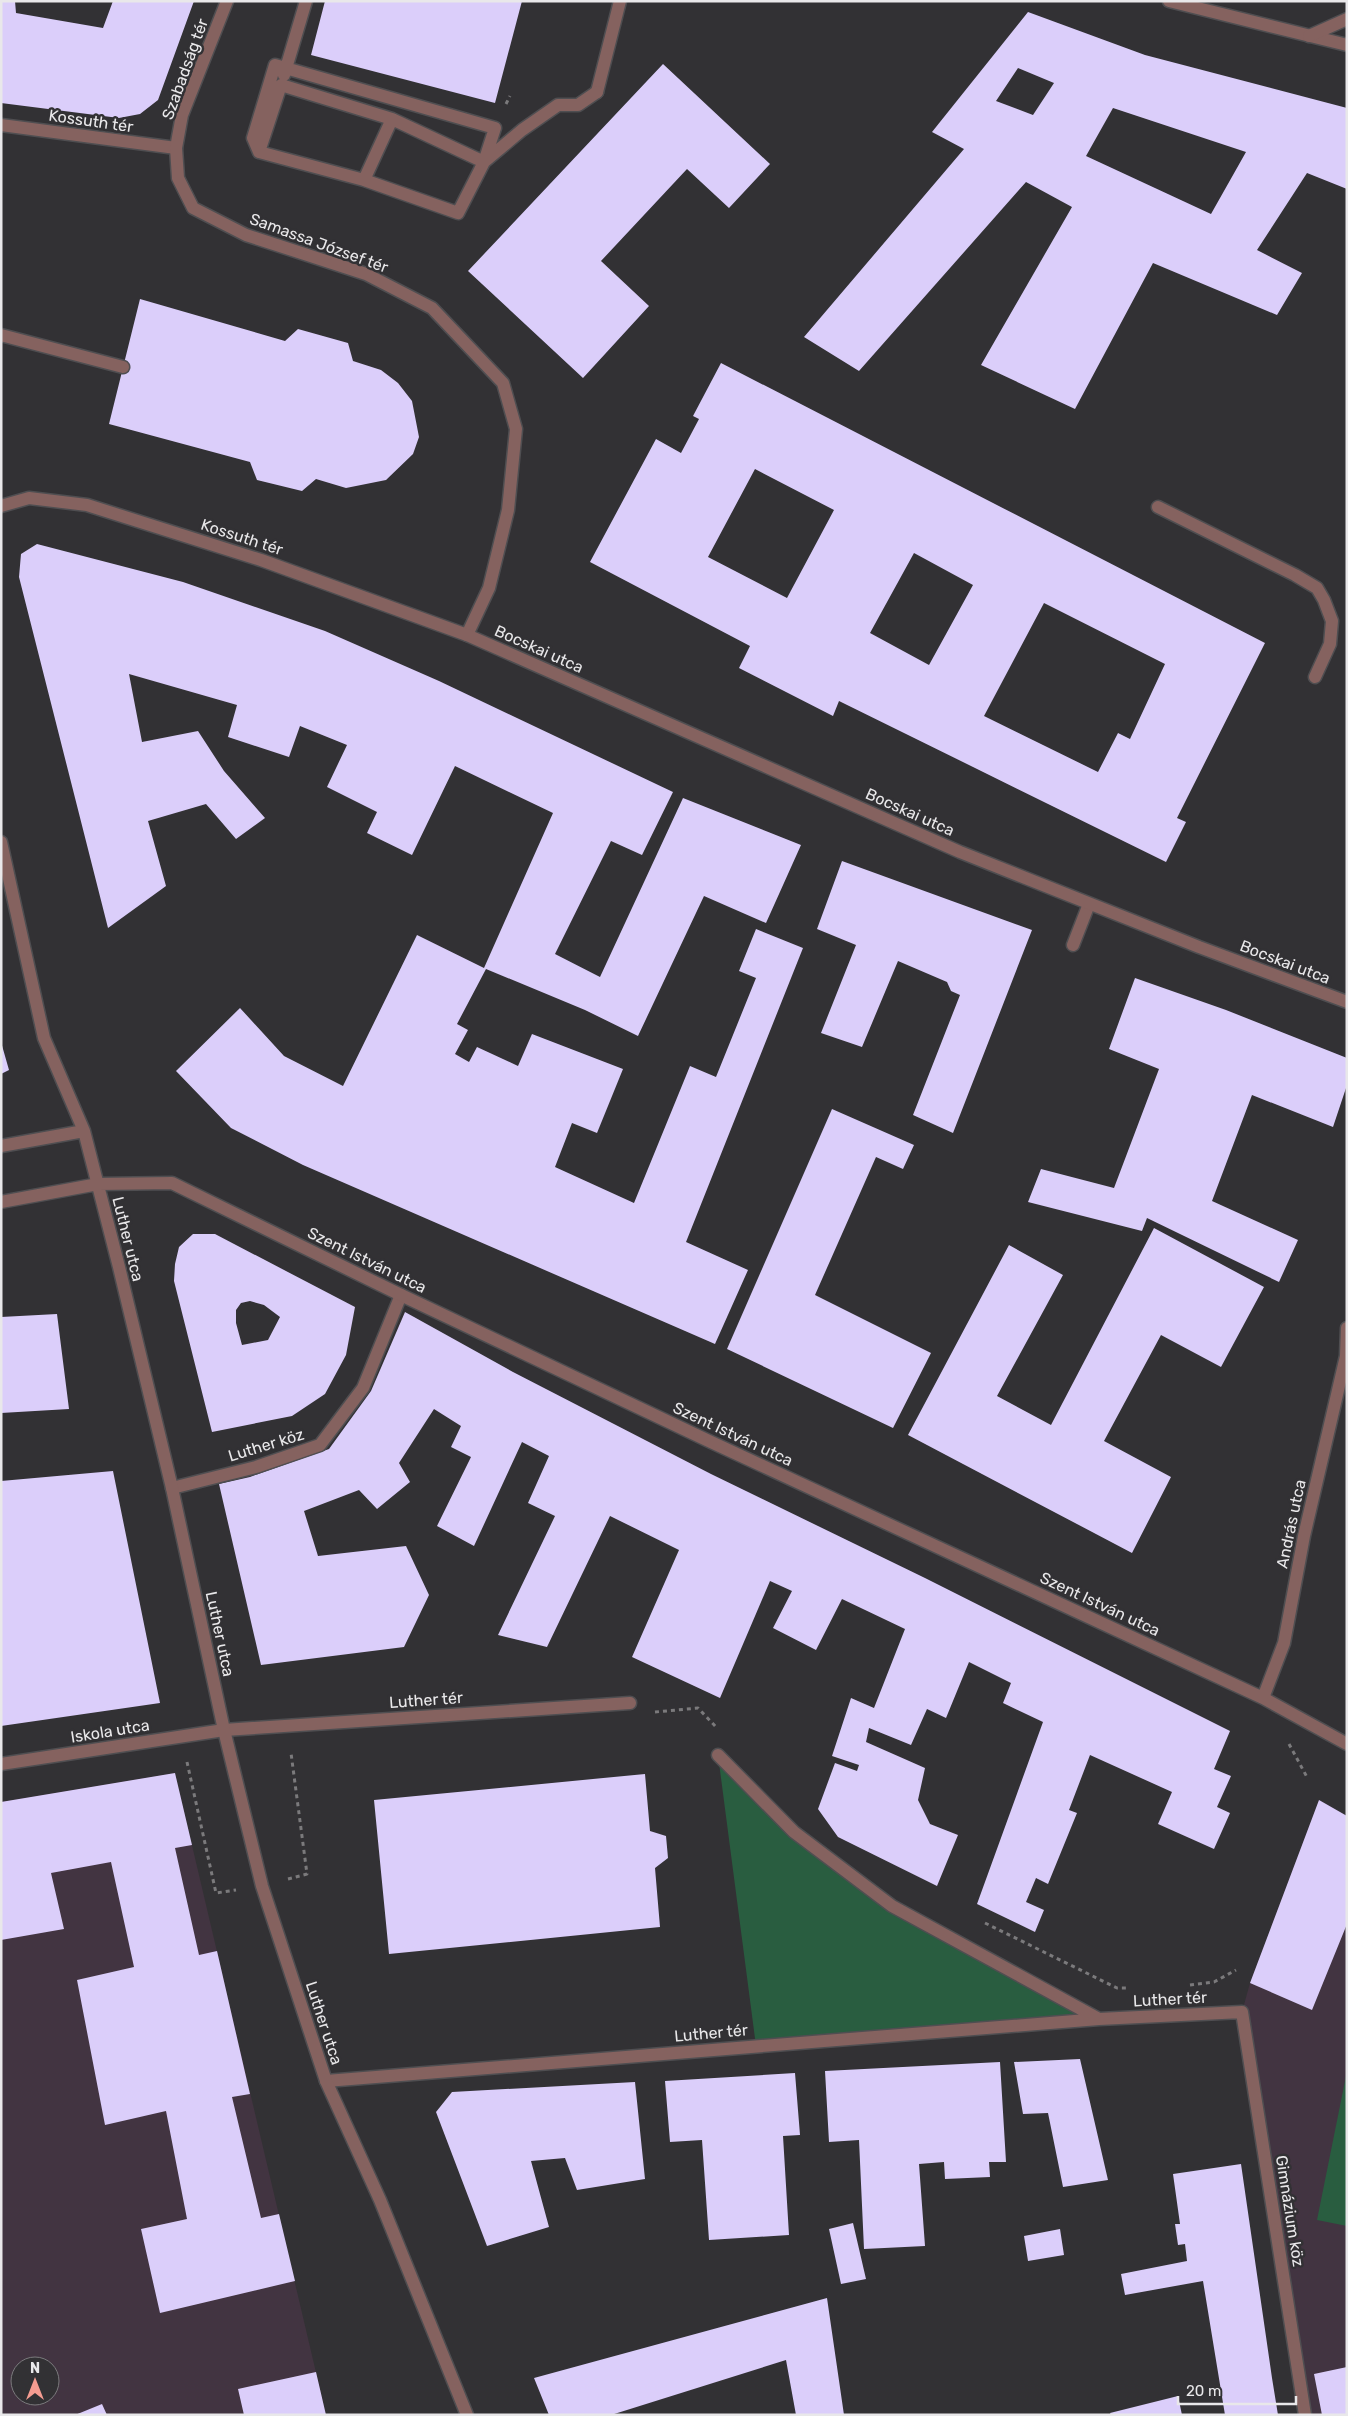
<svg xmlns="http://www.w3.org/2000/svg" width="1348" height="2416" viewBox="0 0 1348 2416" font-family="Rubik,sans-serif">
<rect width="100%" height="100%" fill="#323134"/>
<path fill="#423441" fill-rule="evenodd" d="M175,1773L326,2415H4L1,2409V1802ZM20,2366H50V2396H20Z
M1319,1800L1347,1816V2415H1305L1242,2012L1250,1983Z"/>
<path fill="#295d40" d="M718,1755L794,1832L892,1906L1099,2019L756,2046Z
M1347,2071V2226L1317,2220Z"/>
<path fill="#dbcefa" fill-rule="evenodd" d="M1,1H15L16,13L103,28L113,1H194L158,100L140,114L119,118L1,103Z
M325,1H522L495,103L311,55Z
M1028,12L1145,55L1347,108V189L1307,173L1257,250L1302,273L1277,315L1153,263L1075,409L981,365L1072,207L1026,182L859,371L804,337L964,149L932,132ZM1018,68L1054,83L1033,115L996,101ZM1113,108L1246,152L1211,214L1086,156Z
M663,64L770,164L729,208L687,169L601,261L649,306L583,378L468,271Z
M140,299L285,341L298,329L348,343L353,361L381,370L398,383L412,401L419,437L413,454L386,480L346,488L316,479L302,491L257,480L250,462L109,424Z
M721,363L1265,643L1177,818L1186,822L1166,862L839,701L833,716L739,668L750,646L590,562L656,439L681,453L699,419L693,416ZM755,469L834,510L787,598L708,557ZM914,553L973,585L929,665L870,633ZM1044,603L1165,664L1130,739L1118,733L1098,772L984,716Z
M37,544L183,582L325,631L439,681L673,792L642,855L611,841L555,954L600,977L683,798L801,845L766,923L704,896L638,1036L585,1010L486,969L457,1024L468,1030L455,1054L469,1062L477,1047L518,1066L532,1034L623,1069L597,1133L572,1123L555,1167L634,1203L690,1066L716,1077L756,978L739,971L756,929L803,948L686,1242L748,1270L715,1344L303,1165L231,1128L176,1071L240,1008L284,1056L343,1086L417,935L484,968L553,813L455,766L412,855L367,833L377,812L327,787L347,745L300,726L289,757L228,737L237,705L129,674L142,742L198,731L224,771L265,818L236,839L206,804L148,821L166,886L108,928L19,577L21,554Z
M842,861L1032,930L953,1133L913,1115L960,995L951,991L947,982L898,961L862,1047L821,1033L856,945L817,929Z
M1135,978L1226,1010L1347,1058V1085L1333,1127L1252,1095L1212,1201L1298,1240L1279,1282L1147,1218L1142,1231L1028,1202L1041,1169L1114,1188L1159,1069L1109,1049Z
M1,1042L9,1070L1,1074Z
M832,1109L914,1145L903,1169L876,1157L815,1295L931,1353L893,1428L727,1349Z
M1154,1228L1264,1287L1221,1367L1161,1335L1104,1441L1171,1477L1132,1553L908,1435L1009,1245L1063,1275L997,1396L1051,1425Z
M193,1234H215L355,1307L346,1355L325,1394L292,1416L212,1432L174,1281L175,1264L179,1247ZM250,1301L264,1305L280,1317L268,1340L242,1345L236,1323V1310L241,1303Z
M405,1312L513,1372L711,1474L925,1578L1230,1731L1214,1769L1231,1776L1217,1807L1230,1813L1214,1849L1158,1824L1172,1792L1090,1755L1069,1810L1077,1813L1048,1884L1036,1878L1026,1902L1044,1910L1035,1932L977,1904L1043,1722L1003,1703L1011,1683L969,1662L946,1718L927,1709L911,1745L869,1728L866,1742L925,1768L918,1800L930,1824L958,1835L937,1886L838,1837L818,1809L835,1763L857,1771L859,1765L832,1756L851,1698L874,1708L905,1629L842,1599L816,1650L773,1628L792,1591L770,1581L720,1698L632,1657L679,1550L610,1516L547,1647L498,1635L555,1516L528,1503L549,1456L522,1442L474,1546L437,1526L471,1457L451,1447L461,1426L434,1409L399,1463L410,1482L377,1509L359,1490L304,1511L318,1556L406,1546L429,1595L404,1647L261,1665L219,1484L250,1477L329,1449L371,1391Z
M57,1314L69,1409L1,1413V1317Z
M113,1471L160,1703L1,1726V1481Z
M175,1773L192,1845L175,1848L199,1955L217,1951L250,2094L232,2097L261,2218L279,2214L295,2281L160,2313L141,2229L187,2219L166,2111L105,2125L77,1980L134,1967L111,1862L51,1873L64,1929L1,1940V1802Z
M645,1774L650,1831L666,1836L668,1858L655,1868L660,1927L389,1954L374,1800Z
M1319,1800L1347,1816V1924L1312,2010L1250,1983Z
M1080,2059L1108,2180L1063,2187L1048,2113L1023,2114L1014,2062Z
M1000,2062L1006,2162H989L990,2177L945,2179L944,2162L919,2164L925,2246L864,2249L859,2140L829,2142L825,2071Z
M795,2073L800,2135L783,2136L789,2235L709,2240L702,2140L670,2142L665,2081Z
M635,2082L645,2179L577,2190L565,2158L531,2161L549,2227L487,2246L436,2112L452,2092Z
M1241,2164L1272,2378L1278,2415H1225L1203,2281L1125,2295L1121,2274L1187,2261L1185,2244L1178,2245L1175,2224H1180L1173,2174Z
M853,2223L866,2279L841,2284L829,2229Z
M1060,2229L1064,2255L1028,2261L1024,2236Z
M827,2298L844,2415H796L786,2360L611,2415H549L534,2378Z
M1347,2367V2415H1322L1314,2374Z
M316,2372L326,2415H244L238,2389Z
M1178,2396L1182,2415H1111L1110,2413Z
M102,2404L107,2415H75Z"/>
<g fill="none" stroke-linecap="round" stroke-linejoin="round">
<defs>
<path id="service" d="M597,92L620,1
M1158,507L1295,575L1317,588L1324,600L1332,621L1330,644L1315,677
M1073,945L1089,904"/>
<path id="pedestrian" d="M275,65L495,128L484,162L458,213L364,180L259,152L253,138Z
M284,75L306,1
M1,125L176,148
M259,152L281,85L392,119L484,162L522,130L558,105H578L597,92
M364,180L392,119
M1,335L123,367"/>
<path id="minor" d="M227,1L182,115L176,148L178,178L193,208L246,235L366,274L432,308L503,383L516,429L508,510L489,588L467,635
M1169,1L1347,45
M172,1488L256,1467L320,1445L363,1388L401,1295
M718,1755L794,1832L892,1906L1099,2019
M1,1764L224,1730L630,1703
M326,2081L1099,2019L1242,2012L1305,2415"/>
<path id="tertiary" d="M1309,36L1347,19
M1,506L29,498L87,505L261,560L467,635L960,852L1199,947L1347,1002
M1,842L44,1038L84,1131L119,1267L172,1488L224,1730L262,1886L326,2081L380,2200L467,2415
M1,1146L84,1131
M1,1202L98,1184L172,1183L401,1295L711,1442L1263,1698L1347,1744
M1263,1698L1284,1643L1304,1536L1346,1356L1347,1328"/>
</defs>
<use href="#service" stroke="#4f4e51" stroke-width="15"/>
<use href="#pedestrian" stroke="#4f4e51" stroke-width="15"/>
<use href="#minor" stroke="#4f4e51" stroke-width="15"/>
<use href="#tertiary" stroke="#4f4e51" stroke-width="15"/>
<path stroke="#7b7a7c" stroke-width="3" stroke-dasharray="4 4" stroke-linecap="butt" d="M506,104L510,96
M655,1712L698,1708L717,1728
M1289,1744L1308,1779
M187,1762L216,1893L236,1890
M288,1879L307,1874L291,1753
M985,1923L1117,1988H1129
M1190,1985L1214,1982L1236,1970"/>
<use href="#service" stroke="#85625f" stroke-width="12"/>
<use href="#pedestrian" stroke="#85625f" stroke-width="12"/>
<use href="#minor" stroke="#85625f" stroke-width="12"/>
<use href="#tertiary" stroke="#85625f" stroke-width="12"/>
</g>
<g text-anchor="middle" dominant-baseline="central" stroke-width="5" stroke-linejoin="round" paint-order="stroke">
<g font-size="16" fill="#e9e8ea" stroke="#323134">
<text transform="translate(185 69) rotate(-70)">Szabadság tér</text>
<text transform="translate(91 121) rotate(8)">Kossuth tér</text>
<text transform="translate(319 243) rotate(20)">Samassa József tér</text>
<text transform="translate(242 537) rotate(18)">Kossuth tér</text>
<text transform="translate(539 649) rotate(24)">Bocskai utca</text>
<text transform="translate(910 812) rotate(24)">Bocskai utca</text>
<text transform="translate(1285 962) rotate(21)">Bocskai utca</text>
<text transform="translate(128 1239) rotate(76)">Luther utca</text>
<text transform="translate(367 1260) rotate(26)">Szent István utca</text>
<text transform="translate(733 1434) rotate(25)">Szent István utca</text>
<text transform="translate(266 1445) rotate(-17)">Luther köz</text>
<text transform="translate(1291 1524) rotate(-78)">András utca</text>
<text transform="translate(1100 1604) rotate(25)">Szent István utca</text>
<text transform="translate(220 1634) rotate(78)">Luther utca</text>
<text transform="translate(426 1700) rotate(-4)">Luther tér</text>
<text transform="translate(110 1731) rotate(-9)">Iskola utca</text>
<text transform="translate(1170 1999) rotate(-3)">Luther tér</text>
<text transform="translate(324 2023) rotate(72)">Luther utca</text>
<text transform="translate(711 2033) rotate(-5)">Luther tér</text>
<text transform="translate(1290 2211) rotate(81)">Gimnázium köz</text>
</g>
</g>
<rect width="1348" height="2416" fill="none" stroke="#e9e8ea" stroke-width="5"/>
<g transform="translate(35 2381)"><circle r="24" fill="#323134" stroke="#7b7a7d"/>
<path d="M0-4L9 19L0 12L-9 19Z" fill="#f59c91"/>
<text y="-8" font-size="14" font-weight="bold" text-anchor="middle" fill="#e9e8ea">N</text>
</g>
<path d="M1178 2396v8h118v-8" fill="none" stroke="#e9e8ea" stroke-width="2.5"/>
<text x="1186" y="2396" font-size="15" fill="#e9e8ea" stroke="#323134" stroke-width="4" paint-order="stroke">20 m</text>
</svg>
